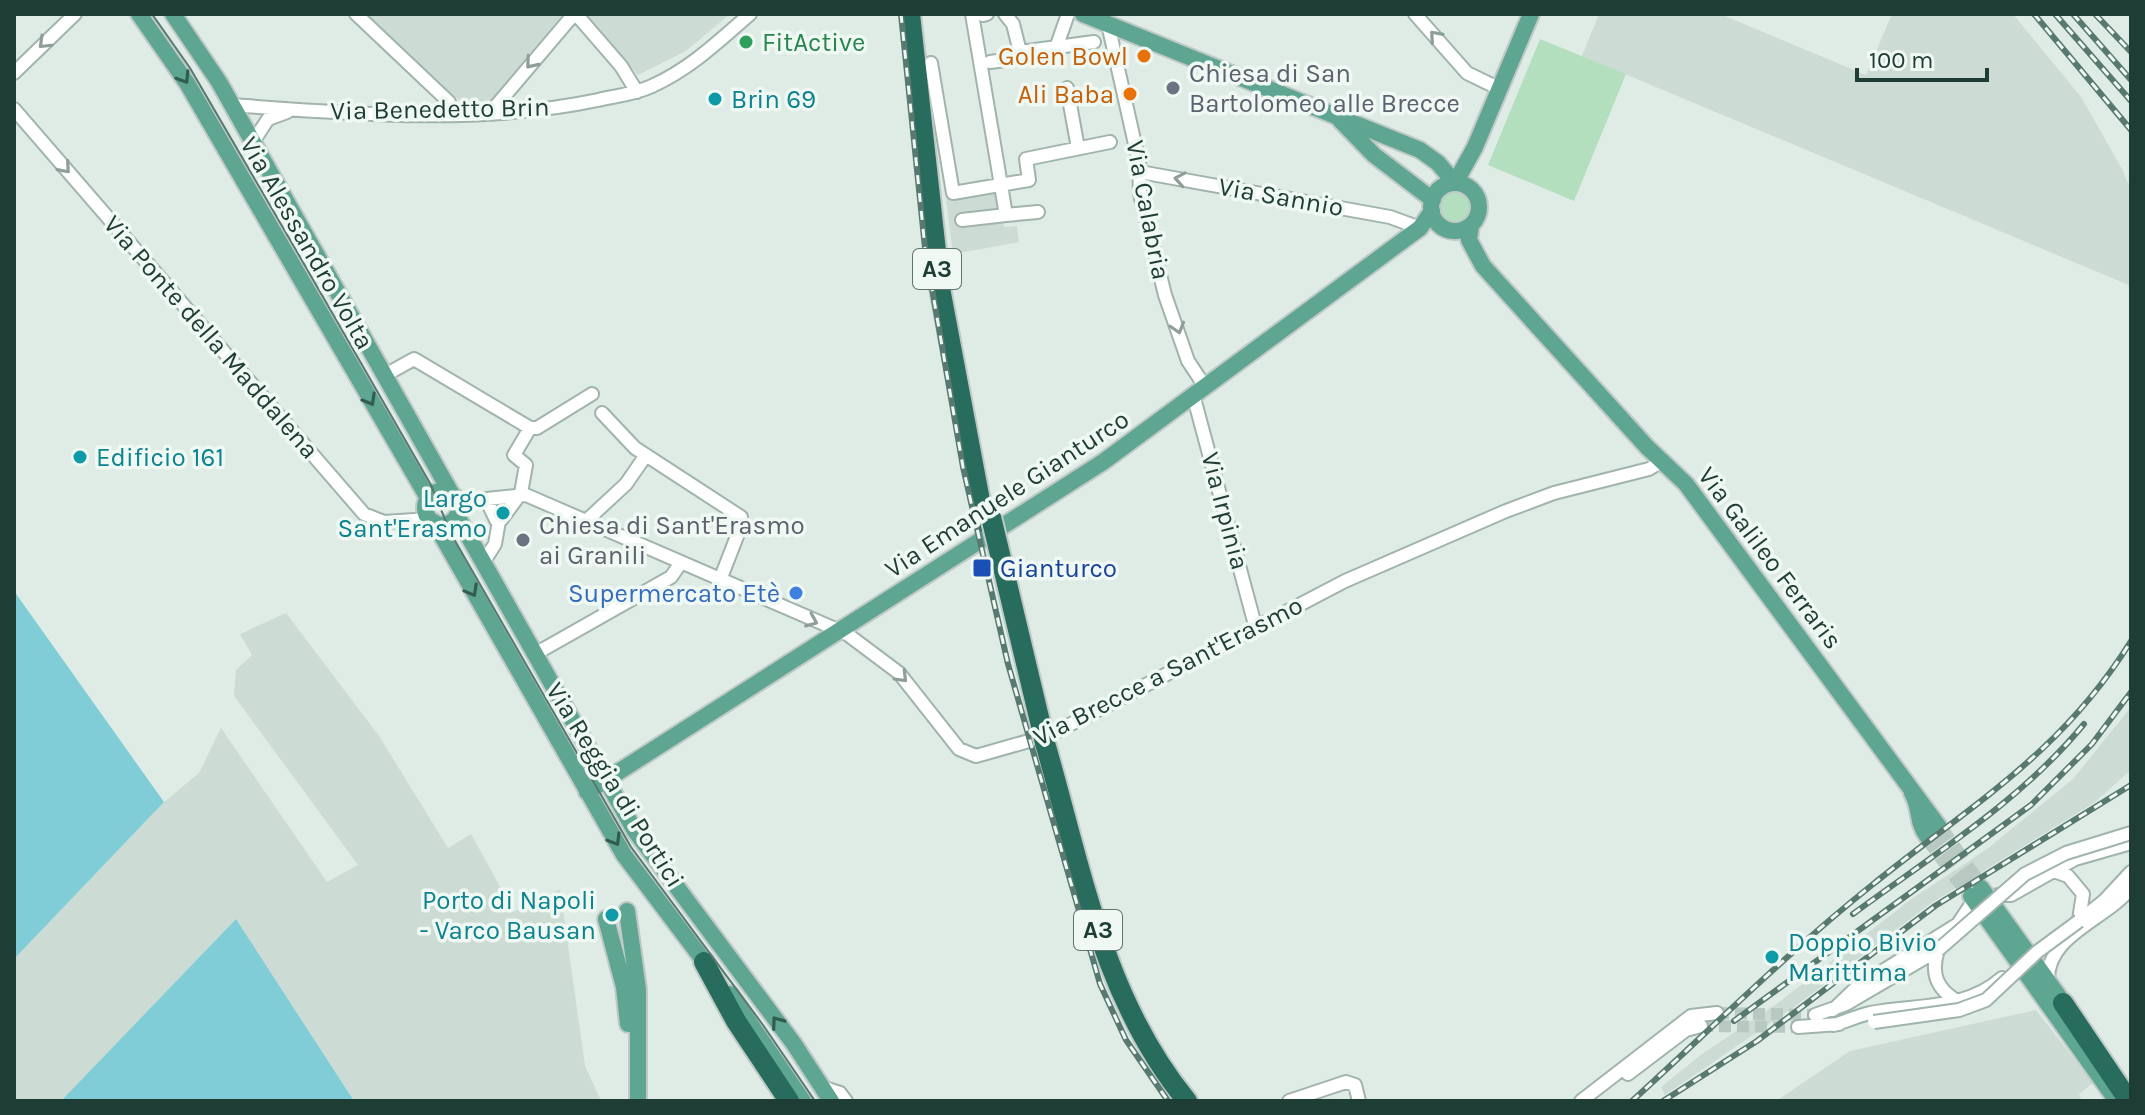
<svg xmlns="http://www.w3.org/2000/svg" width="2145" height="1115" viewBox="0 0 2145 1115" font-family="Karla,sans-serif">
<rect width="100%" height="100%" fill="#deece5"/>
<path fill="#ccdbd4" d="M362,14H563L489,104L460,101Z
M586,14H730L686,51L638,75Z
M1599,14H1720L1866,75L1892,14H2013L2081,97L2122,169L2131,190V286L1582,56Z
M995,184L1004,227L1017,226L1019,242L953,254L945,192Z
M286,613L379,736L448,848L471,834L514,912L560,889L585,1066L601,1101H354L236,919L61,1101H14V959L164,802L199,773L221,728L327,882L358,865L234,696L236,670L252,655L240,634Z
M2131,707V770L2095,802L1930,904L1797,1005L1665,1095L1661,1087L1702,1054L1778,1003L1910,900L1987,849L2073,779Z
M2036,1010L2093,1083L2079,1094L2082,1101H1776L1850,1051Z"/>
<path fill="#b4dfbf" d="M1540,39L1626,74L1574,201L1488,165Z
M1440 207a15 15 0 1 1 30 0a15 15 0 1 1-30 0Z"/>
<path fill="#80ccd7" d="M14,591L164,802L14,959Z
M236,919L354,1101H61Z"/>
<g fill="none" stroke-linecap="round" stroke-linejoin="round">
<path stroke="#b8c9c2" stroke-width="12" stroke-dasharray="12 6" stroke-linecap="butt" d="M1717,1013L1815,1015
M1701,1026L1798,1027"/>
<path stroke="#b8c9c2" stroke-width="16" stroke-dasharray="16 8" stroke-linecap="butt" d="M1939,827L1981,888
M1927,836L1971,896"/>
<defs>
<path id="minor" d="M356,14L449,102L451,113
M576,14L621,66L637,92
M1005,14L1013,24L1020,52
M1415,14L1467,73L1500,89
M983,15L987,14
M1108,24L1139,162L1140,194L1165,295L1188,361L1206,388
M1056,48L1068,14
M990,62L1013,59L1020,52L1094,42
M931,63L953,193L1029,180L1026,159L1110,142
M14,73L75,14
M1067,88L1078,148
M232,105C352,114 480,125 598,100C616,96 635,94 652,86C690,69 719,41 750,14
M14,109L364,514L384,522L430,519
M490,113L574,14
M253,142L268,119L287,112
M1140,172L1390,217L1420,228
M1006,215L1038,212
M962,220L1006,215L972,14
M387,374L414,359L530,428
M1194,398L1255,625
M602,413L635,448L741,517V526L720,580
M487,501L496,520H501L521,493L526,465L514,455L530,428H537L592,394
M458,502L526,495L847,634L899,673L959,749L976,756L1050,735L1345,581L1506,511L1554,493L1649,469L1662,461
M586,521L626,484L646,455
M483,563L495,544L499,521
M535,654L671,577L680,564
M2051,870L2068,876L2083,894L2079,920
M1998,895H2011L2075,859L2131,843
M2079,921L2104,901L2131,872
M1938,950C1930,974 1937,990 1959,1002
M2048,980C2047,935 2105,920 2131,888
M1833,1010L1857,987L1958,924L1974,900
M1815,1015L1846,1004L1938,950
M1834,1025C1846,1021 1858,1016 1870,1013C1916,1004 1965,1011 2002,978
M1798,1027L1839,1024
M1628,1074L1686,1030L1701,1026
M821,1087L840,1093L846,1101
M1289,1101L1346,1082L1355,1085L1359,1101
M1581,1101L1691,1016L1717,1013"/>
<path id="major" d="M139,14L187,83L428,498
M173,14L219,82L451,493
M1083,14L1420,150L1438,163L1455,183L1475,147L1531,14
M1340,120L1374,155L1433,200
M1431 207a24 24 0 1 1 48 0a24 24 0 1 1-48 0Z
M1471,225L1469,240L1483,266L1647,447L1686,484L1939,827
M425 508a17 17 0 1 1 34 0a17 17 0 1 1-34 0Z
M457,516L635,831L794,1044L831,1101
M434,522L624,855L710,969
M587,792L1103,462L1420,228L1432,211
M1912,793C1921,808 1916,821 1927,836
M1981,888L2070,1012
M1971,896L2117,1101
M627,911L638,989V1101
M606,919L624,987L628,1024
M730,994L803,1101"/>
<path id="highway" d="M910,14L940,288L984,522
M998,546L1042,730
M1045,743C1081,867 1103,999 1187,1101
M704,962L736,1021L789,1101
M2063,1003L2129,1101"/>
</defs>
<use href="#minor" stroke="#a1b4ac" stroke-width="16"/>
<use href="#major" stroke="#c0c9c6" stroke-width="20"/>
<use href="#highway" stroke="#c0c9c6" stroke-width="24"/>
<use href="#minor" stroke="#fff" stroke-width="12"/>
<use href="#major" stroke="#5ea692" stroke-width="16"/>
<use href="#highway" stroke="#276c5c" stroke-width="20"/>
<path stroke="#58796f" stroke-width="2" d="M152,14L190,68L296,250L431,485L451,534L631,847L763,1025L815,1101"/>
<defs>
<path id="rail" d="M901,14L925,248L963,467L1008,664L1100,984L1126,1040L1168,1101
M2034,14L2131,130
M2055,14L2131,101
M2073,14L2131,80
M2095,14L2131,52
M1853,914C1933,855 2021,801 2084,724
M1734,1021L2031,805L2092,744L2131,692
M1632,1101C1711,1029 1788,952 1872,885C1971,805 2061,754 2131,641
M1663,1101L1757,1041L1935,906L2131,785"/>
</defs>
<use href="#rail" stroke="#58796f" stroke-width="6"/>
<use href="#rail" stroke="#eff8f3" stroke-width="3" stroke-dasharray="9" stroke-linecap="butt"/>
<defs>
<path id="minor-bridge" d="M1938,950L2025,874L2066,853L2131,833
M1874,1022L1959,1010L1986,1000L2037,952L2079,921"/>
<path id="highway-bridge" d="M991,517L998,546
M1042,730L1045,743"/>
</defs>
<use href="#minor-bridge" stroke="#a1b4ac" stroke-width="16" stroke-linecap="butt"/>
<use href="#highway-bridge" stroke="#c0c9c6" stroke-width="24" stroke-linecap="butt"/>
<use href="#minor-bridge" stroke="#fff" stroke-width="12"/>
<use href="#highway-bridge" stroke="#276c5c" stroke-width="20"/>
</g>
<defs><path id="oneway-chevron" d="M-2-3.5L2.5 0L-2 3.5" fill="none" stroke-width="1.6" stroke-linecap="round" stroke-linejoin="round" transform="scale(2)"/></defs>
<g stroke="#8e9e9a">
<use href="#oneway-chevron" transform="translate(1435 36) rotate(-131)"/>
<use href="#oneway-chevron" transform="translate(44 43) rotate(136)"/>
<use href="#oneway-chevron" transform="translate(531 63) rotate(130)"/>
<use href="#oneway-chevron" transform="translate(65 168) rotate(49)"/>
<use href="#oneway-chevron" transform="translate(1180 179) rotate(-170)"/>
<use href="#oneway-chevron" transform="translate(1178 328) rotate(73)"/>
<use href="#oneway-chevron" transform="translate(812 621) rotate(23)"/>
<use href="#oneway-chevron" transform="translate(902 677) rotate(46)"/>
</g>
<g stroke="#315c50">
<use href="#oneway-chevron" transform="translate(184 78) rotate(58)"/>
<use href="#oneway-chevron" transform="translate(370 400) rotate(60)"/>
<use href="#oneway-chevron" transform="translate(472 591) rotate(61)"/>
<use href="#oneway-chevron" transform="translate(615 840) rotate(59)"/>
<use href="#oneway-chevron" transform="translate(777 1022) rotate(-126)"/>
</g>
<circle fill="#2e9e5b" stroke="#eff8f3" stroke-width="3" cx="746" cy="42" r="8"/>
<g fill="#e8710a" stroke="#eff8f3" stroke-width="3">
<circle cx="1144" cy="56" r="8"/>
<circle cx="1130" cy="94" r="8"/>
</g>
<g fill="#6b7280" stroke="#eff8f3" stroke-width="3">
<circle cx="1173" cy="88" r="8"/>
<circle cx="523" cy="540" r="8"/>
</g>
<g fill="#0f9aa8" stroke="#eff8f3" stroke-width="3">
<circle cx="715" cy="99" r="8"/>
<circle cx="80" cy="457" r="8"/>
<circle cx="503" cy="513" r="8"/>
<circle cx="612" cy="915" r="8"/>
<circle cx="1772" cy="957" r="8"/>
</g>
<rect fill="#1a4fb4" stroke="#eff8f3" stroke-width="3" x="972" y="558" width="20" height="20" rx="4"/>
<circle fill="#3f7fe0" stroke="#eff8f3" stroke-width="3" cx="796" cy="593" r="8"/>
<g text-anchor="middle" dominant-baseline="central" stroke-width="7" stroke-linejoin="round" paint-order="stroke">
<g fill="#eff8f3" stroke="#5d756d" stroke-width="2">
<rect x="913" y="249" width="48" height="40" rx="6"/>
<rect x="1074" y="910" width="48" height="40" rx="6"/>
</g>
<g font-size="24" font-weight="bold" fill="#1e3d34">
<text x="937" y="269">A3</text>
<text x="1098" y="930">A3</text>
</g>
<g font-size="26" fill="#27864d" stroke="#eff8f3" text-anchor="start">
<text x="762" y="42">FitActive</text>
</g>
<g font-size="26" fill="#c56008" stroke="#eff8f3" text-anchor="end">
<text x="1128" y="56">Golen Bowl</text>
<text x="1114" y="94">Ali Baba</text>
</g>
<g font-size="26" fill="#5b616d" stroke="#eff8f3" text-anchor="start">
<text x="1189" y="73">Chiesa di San<tspan x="1189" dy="30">Bartolomeo alle Brecce</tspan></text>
<text x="539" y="525">Chiesa di Sant'Erasmo<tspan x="539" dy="30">ai Granili</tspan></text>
</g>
<g font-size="26" fill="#0d838f" stroke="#eff8f3" text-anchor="start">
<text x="731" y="99">Brin 69</text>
<text x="96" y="457">Edificio 161</text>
<text x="487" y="498" text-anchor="end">Largo<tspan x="487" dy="30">Sant'Erasmo</tspan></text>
<text x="596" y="900" text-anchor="end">Porto di Napoli<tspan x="596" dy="30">- Varco Bausan</tspan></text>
<text x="1788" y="942">Doppio Bivio<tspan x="1788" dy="30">Marittima</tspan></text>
</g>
<g font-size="26" fill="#1e3d34" stroke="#eff8f3">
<text transform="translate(440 109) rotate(-1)">Via Benedetto Brin</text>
<text transform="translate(1281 197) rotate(10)">Via Sannio</text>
<text transform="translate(1148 210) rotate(79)">Via Calabria</text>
<text transform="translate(307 243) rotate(60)">Via Alessandro Volta</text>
<text transform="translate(211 337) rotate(49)">Via Ponte della Maddalena</text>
<text transform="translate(1007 494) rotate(-33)">Via Emanuele Gianturco</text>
<text transform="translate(1225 511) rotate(75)">Via Irpinia</text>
<text transform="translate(1770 558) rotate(53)">Via Galileo Ferraris</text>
<text transform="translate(1168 671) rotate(-27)">Via Brecce a Sant'Erasmo</text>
<text transform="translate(615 785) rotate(58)">Via Reggia di Portici</text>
</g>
<g font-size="26" fill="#164399" stroke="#eff8f3" text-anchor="start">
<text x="1000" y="568">Gianturco</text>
</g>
<g font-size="26" fill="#366cbe" stroke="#eff8f3" text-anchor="end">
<text x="780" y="593">Supermercato Etè</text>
</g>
</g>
<rect width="2145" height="1115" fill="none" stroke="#1e3d34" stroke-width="32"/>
<path d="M1857 68v12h130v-12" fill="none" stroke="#1e3d34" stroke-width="4"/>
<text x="1869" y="68" font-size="24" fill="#1e3d34" stroke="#eff8f3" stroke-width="6" paint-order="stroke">100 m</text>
</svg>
